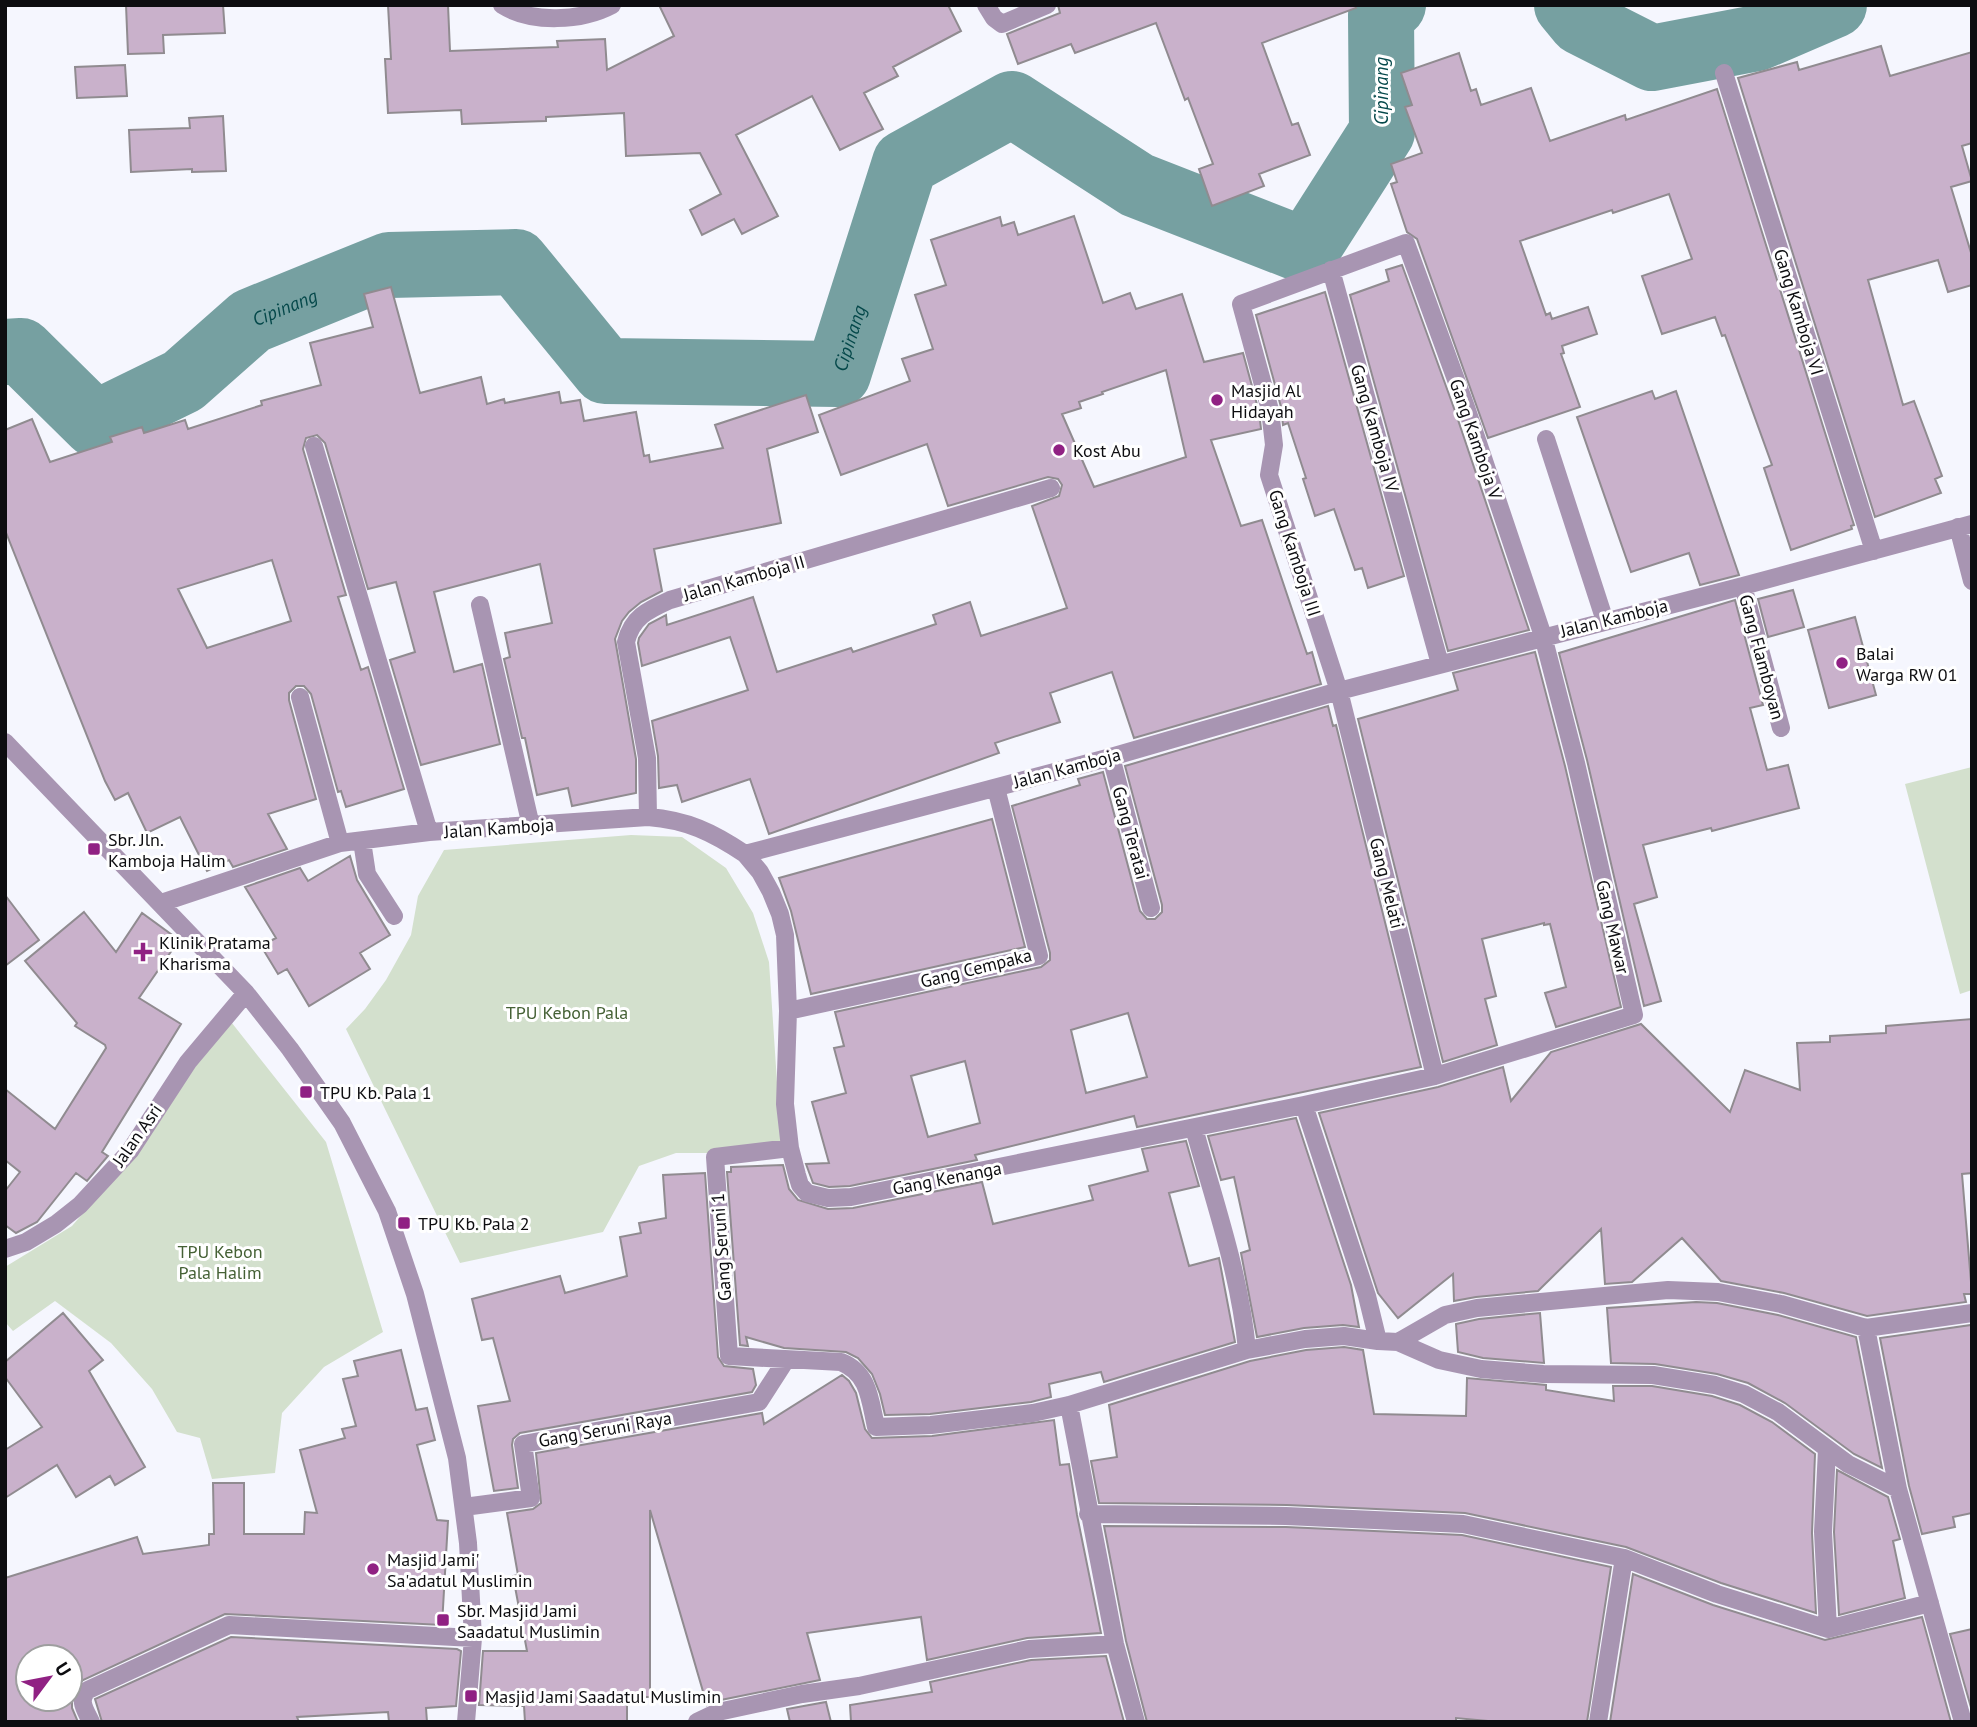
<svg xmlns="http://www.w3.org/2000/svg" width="1977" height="1727" viewBox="0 0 1977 1727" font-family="'PT Sans',sans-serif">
<rect width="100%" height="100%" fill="#f5f6fe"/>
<path fill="#d3e0cd" d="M1972,767V990L1960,994L1905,784Z
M631,835L682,837L726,868L753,913L769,962L781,1142L708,1153H676L639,1166L603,1232L460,1263L346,1029L365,1009L386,980L411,935L418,896L444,850Z
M228,1018L326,1142L383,1332L324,1367L282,1413L275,1473L212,1479L200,1438L177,1432L152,1389L111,1343L55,1301L13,1331L5,1322V1267L72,1226L144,1142Z"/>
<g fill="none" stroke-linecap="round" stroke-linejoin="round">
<g stroke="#76a0a1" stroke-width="66">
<path d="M1567,5L1581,22L1652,58L1757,38L1834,5"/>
<path id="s1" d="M5,352L21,351L95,424L183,381L251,321L389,265L516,262L605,371L838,374L905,163L1012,104L1137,185L1306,251L1382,132L1381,15L1393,5"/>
</g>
</g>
<path fill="#c9b1cb" stroke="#908b90" stroke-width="2" fill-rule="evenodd" d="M126,5H223L225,33L163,35L164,53L128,54Z
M388,5H448L450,51L558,47L557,41L605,39L607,70L674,36L659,5H948L961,31L893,67L898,76L864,93L883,129L840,150L812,96L736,135L778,216L742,234L734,219L702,235L690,210L721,194L700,153L626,156L624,113L546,117V121L462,124L461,110L388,113L385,59H391Z
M1058,5H1355L1356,8L1262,43L1292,125L1298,123L1310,155L1259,174L1264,186L1212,206L1199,169L1213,164L1188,98L1185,100L1156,23L1075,53L1071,44L1018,64L1007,34L1060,13Z
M1881,46L1890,76L1972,52V143L1962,146L1972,181L1951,187L1972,256V285L1948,292L1938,260L1868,280L1903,405L1914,401L1942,476L1935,479L1941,493L1875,517L1738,78L1797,62L1799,70Z
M1459,53L1471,91L1476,89L1481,105L1531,88L1550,141L1625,115L1626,120L1717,89L1854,525L1851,526L1852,529L1791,550L1764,468L1772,465L1725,335L1722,336L1715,317L1662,334L1642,276L1692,259L1669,194L1613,213L1612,210L1520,241L1546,315L1550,313L1552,319L1588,307L1597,334L1562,346L1564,353L1561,354L1580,407L1488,438L1417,239L1407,232L1391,184L1397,182L1391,164L1422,153L1405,107L1412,105L1401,73Z
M125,65L127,96L77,98L75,67Z
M223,116L226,171L192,172V169L131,172L129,130L190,128L189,118Z
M1074,216L1103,303L1130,293L1136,309L1182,294L1204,362L1243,353L1259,412L1261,429L1211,440L1241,526L1262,520L1307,654L1312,652L1321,684L1134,738L1112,672L1050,693L1060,722L995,743L999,753L769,834L750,779L682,802L677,785L659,788L658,756L652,721L748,690L730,637L642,666L638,643L639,638L649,624L666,615L667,625L753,597L777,672L851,648L853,652L936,624L933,615L970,602L981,636L1067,608L1032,506L1059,496L1062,485L1058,479L1048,477L948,506L927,444L841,475L819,415L910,381L902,359L933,349L915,295L946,285L931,240L1000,217L1002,226L1014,222L1018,235ZM1166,370L1186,457L1094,487L1062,414L1081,408L1079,402L1103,394L1102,392Z
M1402,265L1455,411L1529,630L1448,651L1350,295L1389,281L1386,270Z
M391,287L420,393L481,377L487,404L504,399L505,403L559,392L561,403L580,400L584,421L636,412L644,456L649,455L650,462L723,448L715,425L806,395L818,432L767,449L781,523L654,549L662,591L641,602L629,612L622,621L615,639L636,759V793L572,806L568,788L537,795L525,738H522L504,659L510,657L505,633L552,623L540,564L434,592L454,672L482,664L500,744L421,765L390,660L415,652L396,582L368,589L325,443L317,435L306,438L303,449L346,595L338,597L361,670L368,667L404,789L346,807L341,791L338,792L311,694L304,686H296L289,693V700L316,799L268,814L287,849L233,867L229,860L207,871L180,817L147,833L128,793L115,800L105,781L5,530V430L32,419L50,462L112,442L110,437L142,427L144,433L185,420L188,429L262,405L261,401L321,385L310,343L373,327L364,294ZM272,560L291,621L207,648L178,589Z
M1325,292L1404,576L1368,588L1362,568L1355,570L1334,509L1315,516L1303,479L1306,478L1288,423L1283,425L1281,407L1256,315Z
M1652,391L1655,399L1676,391L1739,575L1700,585L1689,553L1631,572L1577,417Z
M1793,590L1804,627L1768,637L1758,599Z
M1735,600L1763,705L1750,708L1767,770L1788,765L1799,808L1712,831L1711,828L1643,845L1657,897L1634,904L1661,1001L1644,1006L1587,760L1559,653Z
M1855,617L1876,695L1829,708L1808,630Z
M1535,652L1565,766L1621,1007L1556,1027L1545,993L1566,987L1550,924L1544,925V923L1482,939L1496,996L1485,999L1497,1045L1443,1062L1358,719L1458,690L1453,673Z
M1328,706L1333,726L1336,725L1421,1067L1137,1127L1134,1116L975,1155L977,1160L850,1186L829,1187L813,1183L806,1164L829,1163L812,1102L846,1093L834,1048L844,1046L835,1012L1041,967L1050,960V953L1012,806L1080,785L1078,779L1103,772L1140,911L1147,919H1155L1162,912V905L1125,766ZM1128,1013L1147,1077L1086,1093L1071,1030ZM965,1061L980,1123L928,1137L911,1076Z
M992,819L1025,947L811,994L791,911L779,878Z
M350,856L357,880L390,935L360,953L370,969L309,1006L287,969L278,974L261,946L276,938L245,887L300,868L308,881Z
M5,895L39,940L5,966Z
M84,912L116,952L142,913L179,940L139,998L181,1024L102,1152L108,1156L87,1181L76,1173L37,1222L16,1233L5,1225V1191L20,1172L5,1160V1089L55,1129L106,1048L105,1045L75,1026L77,1023L25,961Z
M1972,1019V1173L1962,1174L1972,1294H1964L1966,1302L1867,1316L1784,1293L1721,1281L1682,1238L1632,1282L1605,1284L1601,1229L1538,1291L1476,1297L1454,1301L1453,1274L1398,1318L1378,1293L1319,1113L1438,1087L1503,1067L1511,1101L1551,1052L1641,1024L1730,1112L1745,1070L1800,1090L1797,1043L1830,1042V1036L1886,1033V1026Z
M1296,1118L1351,1285L1359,1327L1343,1325L1304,1328L1257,1337L1241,1253L1250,1250L1234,1177L1221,1180L1208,1136Z
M1186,1141L1199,1186L1169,1193L1189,1266L1219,1258L1235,1342L1104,1382L1101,1372L1049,1384L1051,1397L1031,1402L930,1414L885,1415L880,1394L872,1374L858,1358L846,1352L784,1348L746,1337L748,1346L740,1345L727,1172H731V1167L783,1165L789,1189L798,1200L828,1209L853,1208L982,1182L993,1224L1093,1200L1089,1186L1148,1171L1142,1149Z
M705,1173L718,1357L724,1366L753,1369L756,1385L752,1392L520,1433L513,1439L512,1445L518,1488L494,1491L478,1406L510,1401L493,1338L482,1340L472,1299L560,1276L565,1293L627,1276L620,1237L641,1233L639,1223L666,1218L663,1175Z
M1696,1302L1717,1303L1778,1315L1856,1337L1882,1468L1854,1454L1785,1403L1748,1383L1717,1374L1655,1364L1611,1363L1607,1308Z
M63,1313L103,1360L89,1371L145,1467L115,1485L110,1476L76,1497L57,1465L5,1498V1450L42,1427L5,1377V1362Z
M1540,1313L1544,1363L1483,1358L1458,1352L1456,1324L1479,1319Z
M1971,1325L1972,1513L1953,1517L1955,1527L1922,1534L1909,1486L1880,1338Z
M1344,1347L1363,1350L1374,1414L1466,1416L1467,1378L1546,1385V1390L1614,1401L1613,1386H1652L1712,1396L1740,1405L1772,1422L1815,1454L1812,1533L1816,1613L1721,1583L1626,1547L1465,1513L1287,1505L1099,1503L1091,1461L1117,1457L1109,1405L1250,1361L1306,1350Z
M401,1350L416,1410L427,1408L435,1440L417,1445L437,1520L448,1521L442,1625L225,1614L83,1680L76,1687L72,1697V1708L78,1722H5V1578L137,1537L143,1554L209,1545V1534H214L213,1483H244V1534H304L305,1512L317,1513L300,1450L345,1438L342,1429L356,1426L343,1379L358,1376L354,1361ZM28,1657H70V1699H28Z
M842,1375L849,1381L856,1393L865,1429L872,1438L932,1436L1054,1420L1060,1465L1069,1464L1077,1515L1101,1633L1027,1638L927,1660L921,1617L807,1633L820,1680L716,1701L707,1705L650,1510V1697H627V1722H525L524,1706L479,1705L483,1651H527L513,1576L518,1575L507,1513L533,1509L541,1503L536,1453L762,1413L764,1424Z
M1837,1470L1888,1497L1900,1539L1893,1541L1905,1598L1839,1615L1834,1532Z
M1104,1526L1286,1527L1462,1535L1611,1567L1587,1722H1499L1456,1718V1722H1147L1126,1641Z
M1633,1574L1713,1605L1825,1640L1922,1617L1951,1722H1610Z
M1972,1629V1711L1950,1634Z
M231,1637L457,1649L461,1651L456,1706L426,1708L427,1722H389L388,1712L297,1717L299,1722H102L95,1699Z
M1106,1656L1124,1722H851L850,1705L932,1692L930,1682L1031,1660Z
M826,1702L831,1722H790L787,1709Z"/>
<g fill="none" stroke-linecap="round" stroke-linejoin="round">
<path stroke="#a895b2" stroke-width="18" d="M502,5C532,24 582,21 612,5
M986,5L994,18L1002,24L1047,5
M1724,73L1874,551
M1331,270L1440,664
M1546,439L1605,621
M314,446L429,832
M1958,527L1972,581
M1743,586L1781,728
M480,605L531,826
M300,697L340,843
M5,742L246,993L290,1049L342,1123L387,1211L415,1294L457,1458L468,1543L473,1638L466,1722
M1111,757L1151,908
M648,817L647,758L626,642C632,617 648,610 670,600L1051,488
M362,841L367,874L394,916
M745,854L760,872L771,892L780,914L785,935L788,1011L785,1104L790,1148L797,1175L800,1185L807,1193L828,1198L851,1197L1304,1105L1435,1076L1634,1015L1576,763L1543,636L1466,407L1406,243L1241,304L1270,410L1274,445L1269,475L1339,691L1435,1076
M161,903L340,843L429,832L648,817C687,820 712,832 745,854L1111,757L1339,691L1743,586L1972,524
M788,1011L1039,956L996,788
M1304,1105L1367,1296L1378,1341
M790,1148L715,1157L729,1356L841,1362C869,1373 870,1400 876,1427L931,1425L1033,1413L1069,1405L1247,1350C1240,1274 1214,1201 1194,1128
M5,1249L26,1242L56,1224L80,1205L130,1151L188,1062L246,993
M1866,1328L1898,1489L1963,1722
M1398,1342L1439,1360L1481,1369L1543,1374L1653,1375L1715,1385L1744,1394L1778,1412L1848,1464L1898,1489
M1247,1350L1305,1339L1344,1336L1378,1341L1398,1342L1445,1315L1477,1308L1668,1290L1718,1292L1781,1304L1866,1328L1972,1313
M1069,1405L1115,1644L1136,1722
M1827,1449L1823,1532L1828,1629
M464,1507L531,1498L523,1444L759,1402L786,1360
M1088,1514L1286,1516L1463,1524L1624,1558
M91,1722C86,1711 77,1700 88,1690L229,1625L473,1638
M697,1722L718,1712L802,1694L859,1686L1029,1649L1115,1644
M1598,1722L1624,1558L1717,1594L1828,1629L1930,1603"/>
</g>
<g fill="#902183" stroke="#fff" stroke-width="2.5">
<circle cx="1217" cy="400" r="7"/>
<circle cx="1059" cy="450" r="7"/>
<circle cx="1842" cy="663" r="7"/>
<rect x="87" y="842" width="14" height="14" rx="3.5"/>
<path d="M139.5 941.5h7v7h7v7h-7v7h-7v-7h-7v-7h7z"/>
<rect x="299" y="1085" width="14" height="14" rx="3.5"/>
<rect x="397" y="1216" width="14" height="14" rx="3.5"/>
<circle cx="373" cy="1569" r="7"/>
<rect x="436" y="1613" width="14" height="14" rx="3.5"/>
<rect x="464" y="1689" width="14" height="14" rx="3.5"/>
</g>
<g text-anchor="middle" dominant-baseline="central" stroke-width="6" stroke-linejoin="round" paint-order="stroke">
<g font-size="18" fill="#0d0d10" stroke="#fff">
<text transform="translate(1799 312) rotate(73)">Gang Kamboja VI</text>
<text transform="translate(1375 428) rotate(74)">Gang Kamboja IV</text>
<text transform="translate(1476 439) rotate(71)">Gang Kamboja V</text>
<text transform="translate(1295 553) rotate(72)">Gang Kamboja III</text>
<text transform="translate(744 578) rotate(-16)">Jalan Kamboja II</text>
<text transform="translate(1614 618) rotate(-14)">Jalan Kamboja</text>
<text transform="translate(1762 657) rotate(75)">Gang Flamboyan</text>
<text transform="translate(1067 768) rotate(-15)">Jalan Kamboja</text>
<text transform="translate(499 828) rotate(-4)">Jalan Kamboja</text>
<text transform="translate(1131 833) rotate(75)">Gang Teratai</text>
<text transform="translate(1387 883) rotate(76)">Gang Melati</text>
<text transform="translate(1613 927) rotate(77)">Gang Mawar</text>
<text transform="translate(976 968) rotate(-14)">Gang Cempaka</text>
<text transform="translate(137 1135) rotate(-55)">Jalan Asri</text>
<text transform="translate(947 1178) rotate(-11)">Gang Kenanga</text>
<text transform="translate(721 1247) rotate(-94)">Gang Seruni 1</text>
<text transform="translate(605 1429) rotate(-10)">Gang Seruni Raya</text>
</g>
<g font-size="18" fill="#0d0d10" stroke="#fff" text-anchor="start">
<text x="1231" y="390">Masjid Al<tspan x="1231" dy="21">Hidayah</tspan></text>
<text x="1073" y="450">Kost Abu</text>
<text x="1856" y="653">Balai<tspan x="1856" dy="21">Warga RW 01</tspan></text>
<text x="108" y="839">Sbr. Jln.<tspan x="108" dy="21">Kamboja Halim</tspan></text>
<text x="159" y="942">Klinik Pratama<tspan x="159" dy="21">Kharisma</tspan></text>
<text x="320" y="1092">TPU Kb. Pala 1</text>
<text x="418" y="1223">TPU Kb. Pala 2</text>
<text x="387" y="1559">Masjid Jami'<tspan x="387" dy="21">Sa'adatul Muslimin</tspan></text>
<text x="457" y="1610">Sbr. Masjid Jami<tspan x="457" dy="21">Saadatul Muslimin</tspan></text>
<text x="485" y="1696">Masjid Jami Saadatul Muslimin</text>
</g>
<g font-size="18" fill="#456135" stroke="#fff">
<text x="567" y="1012">TPU Kebon Pala</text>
<text x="220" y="1251">TPU Kebon<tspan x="220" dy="21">Pala Halim</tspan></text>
</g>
<g font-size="19" font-style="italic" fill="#05484a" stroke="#fff">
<text transform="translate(1381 91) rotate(-90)">Cipinang</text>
<text stroke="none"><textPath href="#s1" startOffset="345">Cipinang</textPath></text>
<text stroke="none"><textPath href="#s1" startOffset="996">Cipinang</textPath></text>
</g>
</g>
<rect width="1977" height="1727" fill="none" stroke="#0d0d10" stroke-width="14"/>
<g transform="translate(49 1678) rotate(58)"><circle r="33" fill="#ffffff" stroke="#9e9e9f" stroke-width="2"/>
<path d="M0-5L12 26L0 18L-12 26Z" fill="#902183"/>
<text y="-10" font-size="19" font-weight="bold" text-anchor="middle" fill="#0d0d10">U</text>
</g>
</svg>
